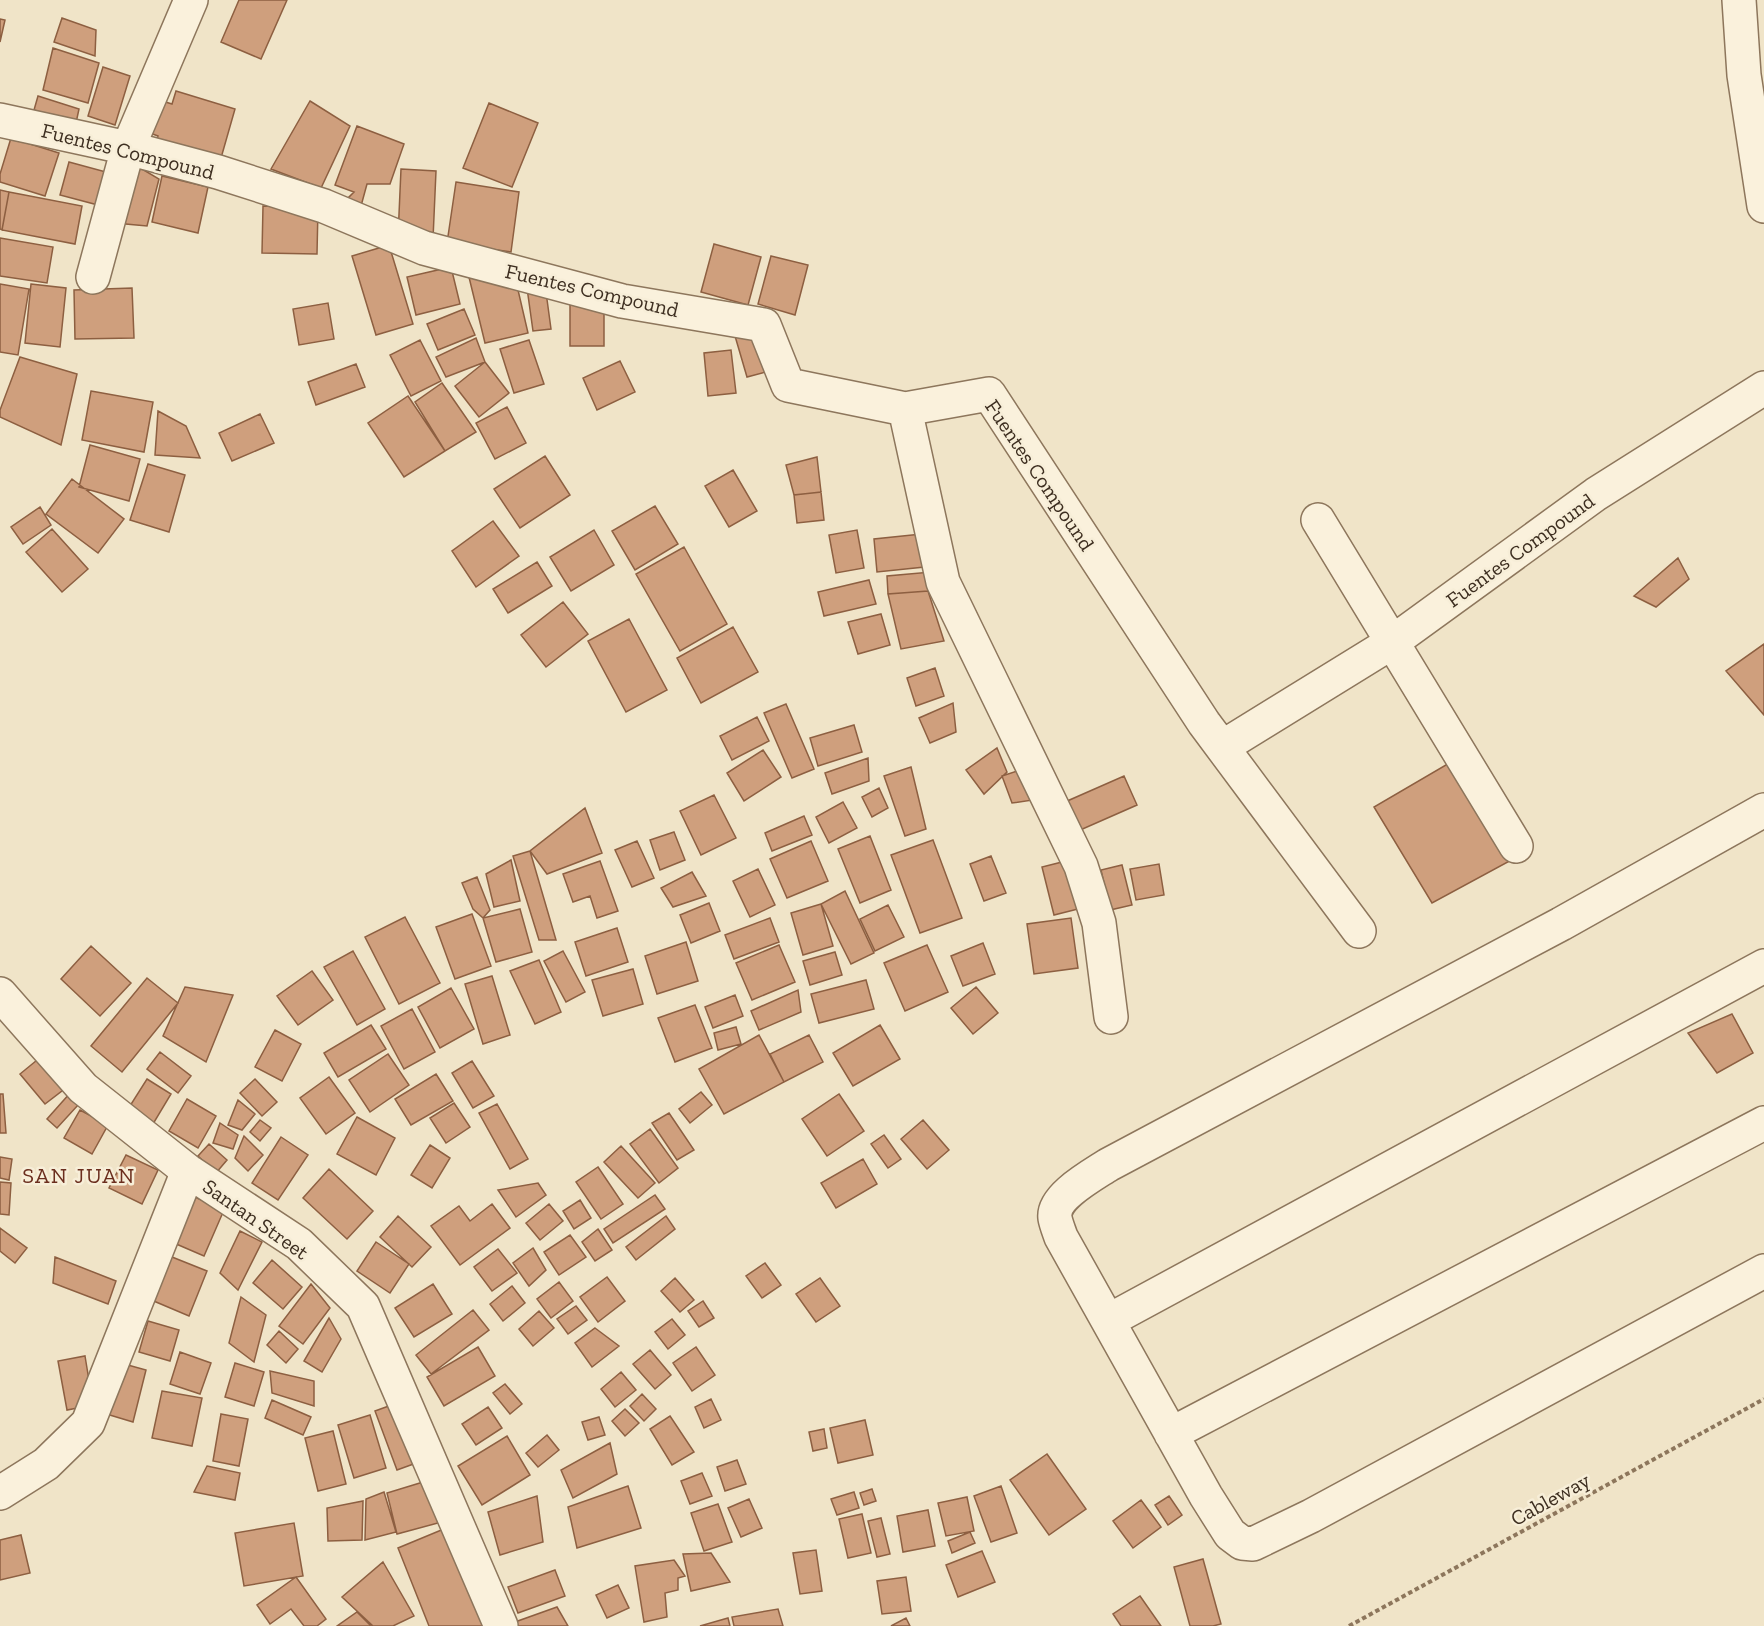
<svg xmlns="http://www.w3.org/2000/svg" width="1764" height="1626" viewBox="0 0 1764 1626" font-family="'Zilla Slab',serif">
<rect width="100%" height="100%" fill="#f0e4c8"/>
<path fill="#cf9f7d" stroke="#8d5f41" stroke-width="1.5" d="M239,0H287L261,59L221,42Z
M62,18L96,30L95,56L54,42Z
M0,19L5,20L0,42Z
M53,48L99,63L88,103L43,90Z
M103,67L130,76L115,125L88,116Z
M176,91L235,109L219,165L155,146L158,136L150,133L159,100L172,104Z
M38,96L79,109L76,123L34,110Z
M310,101L350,126L321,188L271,169Z
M489,103L538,123L512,187L463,168Z
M357,126L404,144L390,184H367L361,206L345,201L354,192L335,185Z
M11,138L59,153L45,196L0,182V174Z
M69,162L106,172L98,205L60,195Z
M132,163L159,179L147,226L115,223Z
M401,169L436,171L433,239L398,237Z
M162,176L208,187L198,233L152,222Z
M456,182L519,192L511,252L447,243Z
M0,190L9,192L2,230L0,229Z
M9,192L82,206L75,244L2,230Z
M263,206L318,208L317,254L262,253Z
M0,238L53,247L47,283L0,276Z
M714,244L761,257L748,305L701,292Z
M389,245L413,324L376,335L352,256Z
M771,256L808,265L795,315L758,304Z
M451,267L460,304L416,315L407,277Z
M468,273L515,277L528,333L485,343Z
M0,284L29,289L18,355L0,352Z
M31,284L66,288L60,347L25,343Z
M132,288L134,338L75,339L74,290Z
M527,288L546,292L551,329L533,331Z
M328,303L334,339L299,345L293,309Z
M570,305H604V346H570Z
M464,309L475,335L438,350L427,324Z
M762,328L773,370L747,377L735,336Z
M476,338L485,362L446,377L436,357Z
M420,340L441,381L411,396L390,355Z
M529,340L544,384L514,393L500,349Z
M731,350L736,393L708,396L704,353Z
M20,357L77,374L61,445L0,417V410Z
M620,361L635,392L597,410L583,378Z
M485,362L509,393L479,417L455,386Z
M356,364L365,387L316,405L308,382Z
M442,383L476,432L445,451L415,402Z
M91,391L153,402L144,452L82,440Z
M408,396L445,451L404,477L368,423Z
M507,407L526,443L495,459L476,423Z
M158,411L186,426L200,458L155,455Z
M260,414L274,443L232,461L219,433Z
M90,445L140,459L129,501L79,487Z
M545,456L570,495L520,528L494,489Z
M817,457L821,492L794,495L786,465Z
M148,464L185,475L169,532L130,520Z
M733,470L757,511L729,527L705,486Z
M72,479L124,519L98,553L46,514Z
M821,492L824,520L797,523L794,495Z
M655,506L678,544L635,570L612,531Z
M40,507L51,525L23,544L11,527Z
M493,521L519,556L476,587L452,551Z
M52,529L88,569L62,592L26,552Z
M594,530L614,565L571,591L550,557Z
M857,530L864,568L836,573L829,535Z
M931,533L934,566L877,572L874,539Z
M684,547L727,624L680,651L636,574Z
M1678,558L1689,579L1656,607L1634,596Z
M537,562L552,586L508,613L493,589Z
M931,572L928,591L888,594L887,576Z
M869,580L876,604L824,616L818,592Z
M928,591L944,641L901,649L888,594Z
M563,602L588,634L546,667L521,635Z
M881,614L890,645L858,654L848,622Z
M629,619L667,690L626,712L588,641Z
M733,627L758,672L701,703L677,658Z
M1764,644V715L1726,671Z
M935,668L944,696L916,706L907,678Z
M953,703L956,732L930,743L919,718Z
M786,704L814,769L792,778L764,713Z
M757,717L769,741L732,760L720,736Z
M854,725L862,752L818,766L810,738Z
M997,748L1007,772L984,794L966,770Z
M763,750L781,777L744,801L727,773Z
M868,758L869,781L832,794L825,773Z
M1451,762L1517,857L1432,903L1374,807Z
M911,767L926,829L905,836L884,776Z
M1023,769L1033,800L1012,803L1002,776Z
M1124,776L1137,805L1078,831L1065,802Z
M879,788L888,808L872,817L862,797Z
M714,795L736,838L701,855L680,811Z
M843,802L857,828L829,843L816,817Z
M585,808L602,853L547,874L530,851Z
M804,816L812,835L772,851L765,833Z
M674,832L685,860L660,870L650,840Z
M870,836L891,890L860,903L838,849Z
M933,840L962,918L920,933L891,855Z
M637,841L654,878L632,887L615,850Z
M811,841L828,881L787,898L770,859Z
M530,851L556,940H539L513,856Z
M991,856L1006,893L984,901L970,864Z
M511,860L520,901L494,907L486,874Z
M1070,860L1082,908L1054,915L1042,867Z
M600,861L618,911L597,918L590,896L573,902L563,874Z
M1159,864L1164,895L1136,900L1130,869Z
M1122,865L1132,905L1110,910L1101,870Z
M758,869L775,905L750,917L733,881Z
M692,872L706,896L673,907L661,888Z
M477,877L490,910L483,918L473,909L462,883Z
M845,891L874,953L851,964L821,904Z
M709,903L720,931L691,943L680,915Z
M821,904L833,946L803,955L791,913Z
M888,905L904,937L875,951L860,919Z
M520,909L532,952L496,962L483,918Z
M472,914L491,966L455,979L436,927Z
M405,917L440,983L399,1004L365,937Z
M770,918L779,942L734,959L725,935Z
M1071,918L1078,968L1034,974L1027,924Z
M617,928L628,962L586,976L575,942Z
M686,942L698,981L657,994L645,956Z
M983,943L995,974L963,986L951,956Z
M779,945L795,982L752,1000L736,963Z
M927,945L948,992L905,1011L884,963Z
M91,946L131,983L100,1016L61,979Z
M353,951L385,1009L357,1025L324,967Z
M563,951L585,992L566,1002L544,961Z
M835,952L842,975L810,985L803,961Z
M539,960L561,1012L535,1024L510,971Z
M633,969L643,1004L603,1016L592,980Z
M312,971L333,1000L298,1025L277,996Z
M492,976L510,1035L483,1044L465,984Z
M147,978L178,1003L122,1072L91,1046Z
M866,980L874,1009L819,1023L811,994Z
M185,987L233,995L206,1062L163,1036Z
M976,987L998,1013L973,1034L951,1008Z
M451,988L474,1029L440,1048L418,1007Z
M798,990L801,1012L759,1030L751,1011Z
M735,995L743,1016L713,1028L705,1007Z
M695,1005L712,1048L675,1062L658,1018Z
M412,1009L435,1052L404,1069L381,1026Z
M1732,1014L1753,1053L1717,1073L1688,1033Z
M371,1025L386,1049L338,1077L324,1053Z
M880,1025L900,1059L853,1086L833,1053Z
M736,1027L741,1044L718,1050L714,1033Z
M275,1030L301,1044L282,1081L255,1067Z
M759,1035L784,1082L724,1114L699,1069Z
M809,1035L823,1062L784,1082L770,1054Z
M160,1052L191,1076L178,1093L147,1069Z
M388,1054L409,1085L370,1112L349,1080Z
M42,1056L67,1087L45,1104L20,1074Z
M472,1061L494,1096L473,1108L452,1073Z
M436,1074L453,1101L411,1125L395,1099Z
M329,1077L355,1113L326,1134L300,1098Z
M147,1079L171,1094L153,1124L128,1109Z
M255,1079L277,1102L262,1116L240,1093Z
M71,1092L79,1104L57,1128L47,1119Z
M701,1092L712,1105L690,1123L679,1109Z
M0,1094H3L6,1133H0Z
M839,1094L864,1131L827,1156L802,1119Z
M187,1099L216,1116L198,1148L169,1131Z
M238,1100L255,1114L242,1130L228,1125Z
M454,1103L470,1127L446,1143L430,1118Z
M497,1104L528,1159L510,1169L479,1113Z
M80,1110L108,1125L92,1154L64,1138Z
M669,1113L694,1150L677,1160L652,1123Z
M357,1117L395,1138L376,1175L337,1154Z
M260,1120L271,1128L260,1141L250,1132Z
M923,1120L949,1150L927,1169L901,1139Z
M220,1123L238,1135L233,1149L213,1143Z
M650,1129L678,1168L659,1183L630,1144Z
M884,1135L901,1159L888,1168L871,1144Z
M244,1136L263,1155L248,1171L235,1158Z
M281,1137L308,1155L278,1200L252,1183Z
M209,1144L227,1160L216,1173L198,1156Z
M430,1145L450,1158L432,1188L411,1175Z
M621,1146L655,1183L638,1198L604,1162Z
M126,1155L158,1170L142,1204L109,1188Z
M0,1157L12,1159L9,1180L0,1178Z
M863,1159L877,1184L836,1208L821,1183Z
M598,1167L623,1204L601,1219L576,1182Z
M329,1169L373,1211L347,1239L303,1198Z
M0,1182L11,1183L9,1215L0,1214Z
M538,1183L546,1195L516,1217L498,1190Z
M186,1193L224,1210L204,1256L167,1240Z
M655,1195L665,1209L613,1243L604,1229Z
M580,1200L591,1218L574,1229L563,1211Z
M492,1204L510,1228L460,1265L431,1226L459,1206L470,1221Z
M549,1204L563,1221L540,1240L526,1223Z
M398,1216L431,1247L412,1267L380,1237Z
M666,1216L675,1229L636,1260L626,1247Z
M0,1228L27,1248L15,1263L0,1251Z
M598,1229L612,1250L595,1261L582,1242Z
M240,1231L262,1242L238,1290L220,1273Z
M570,1235L586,1257L559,1275L544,1252Z
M376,1242L409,1264L390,1293L357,1271Z
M533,1248L546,1270L529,1286L513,1263Z
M498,1249L517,1273L492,1291L474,1267Z
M167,1255L207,1271L189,1316L149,1299Z
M55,1257L116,1281L108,1304L53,1283Z
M272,1260L302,1287L283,1309L253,1283Z
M765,1263L781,1285L762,1298L746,1276Z
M607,1277L625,1301L598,1322L580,1297Z
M675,1278L694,1300L680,1312L661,1291Z
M820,1278L840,1306L816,1322L796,1294Z
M559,1282L573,1301L551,1318L537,1299Z
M311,1284L330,1308L303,1344L279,1326Z
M433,1284L452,1314L414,1337L395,1308Z
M512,1286L525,1303L503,1321L490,1304Z
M241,1297L266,1315L254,1362L229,1343Z
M703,1301L714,1318L699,1327L688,1311Z
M576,1306L587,1320L568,1334L557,1319Z
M473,1310L489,1330L431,1374L416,1355Z
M539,1311L554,1328L533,1346L519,1329Z
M329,1318L341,1339L322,1372L304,1361Z
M672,1319L685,1335L668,1349L655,1332Z
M148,1321L179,1330L170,1361L139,1352Z
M595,1328L619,1346L592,1367L575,1343Z
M279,1331L298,1349L286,1363L267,1345Z
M478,1347L495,1376L444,1406L427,1377Z
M696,1347L715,1375L692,1391L673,1363Z
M650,1350L671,1375L655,1389L633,1364Z
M180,1352L211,1363L200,1394L170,1384Z
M85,1356L93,1405L67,1410L58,1361Z
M117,1362L146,1370L133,1422L103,1413Z
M235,1363L264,1372L254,1406L225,1397Z
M270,1371L314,1381V1406L272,1393Z
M621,1372L636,1390L615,1407L601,1389Z
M505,1384L522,1404L510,1414L493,1393Z
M162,1391L202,1398L192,1446L152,1438Z
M642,1394L656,1409L644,1421L630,1406Z
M711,1399L721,1420L704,1428L695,1407Z
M272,1400L311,1417L303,1435L265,1418Z
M397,1403L419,1462L397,1470L375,1411Z
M488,1407L502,1428L476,1445L462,1424Z
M625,1409L639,1423L625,1436L612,1421Z
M221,1414L248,1419L239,1466L213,1461Z
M370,1415L386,1468L354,1478L338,1425Z
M670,1416L694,1452L672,1465L650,1429Z
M599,1417L605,1435L588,1440L582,1422Z
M865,1420L873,1455L838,1463L830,1428Z
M824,1429L827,1448L813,1451L809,1432Z
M333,1431L346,1484L318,1491L305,1438Z
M547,1435L559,1450L538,1467L526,1453Z
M507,1436L530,1475L482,1505L458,1466Z
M610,1443L617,1474L573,1498L561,1470Z
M1047,1454L1086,1509L1049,1535L1010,1480Z
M737,1460L746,1484L725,1491L717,1467Z
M207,1466L240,1473L235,1500L194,1492Z
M702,1473L712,1496L690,1504L681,1481Z
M433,1479L449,1520L397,1534L387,1493Z
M628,1486L641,1528L577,1548L568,1507Z
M1001,1486L1017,1533L991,1542L974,1496Z
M872,1489L876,1501L864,1505L860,1493Z
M384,1492L396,1532L365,1540L366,1499Z
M854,1492L859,1508L837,1515L831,1499Z
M537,1496L543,1542L500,1555L488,1512Z
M1169,1496L1182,1515L1168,1525L1155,1505Z
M967,1497L974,1531L946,1536L938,1503Z
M749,1499L762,1528L741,1537L728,1508Z
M1141,1500L1161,1527L1133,1548L1113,1521Z
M363,1501L362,1540L328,1541L327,1508Z
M718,1504L732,1542L704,1551L691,1513Z
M928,1510L935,1546L903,1552L897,1516Z
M862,1514L871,1553L848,1558L839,1519Z
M881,1518L890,1554L877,1557L868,1521Z
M294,1523L303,1576L244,1586L235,1533Z
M451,1526L495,1622L483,1626H429L398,1548Z
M970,1532L975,1543L952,1553L948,1541Z
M21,1535L30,1573L0,1580V1540Z
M816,1550L822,1591L800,1594L793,1553Z
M982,1551L995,1582L958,1597L946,1565Z
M711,1553L730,1582L691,1591L683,1554Z
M1203,1559L1221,1624L1213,1626H1190L1174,1567Z
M674,1560L685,1576L678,1578V1590L665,1593L667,1617L644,1622L635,1566Z
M383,1562L414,1616L393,1626H373L342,1597Z
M555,1570L565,1596L518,1613L508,1587Z
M296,1577L326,1619L317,1626H304L291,1609L270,1624L257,1605Z
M906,1577L911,1611L882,1614L877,1581Z
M618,1585L629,1608L607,1618L596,1595Z
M1140,1596L1161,1626H1121L1113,1614Z
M557,1607L568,1626H517L515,1622Z
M778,1609L783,1626H734L732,1617Z
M357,1612L371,1626H337Z
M728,1618L730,1626H700Z
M906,1618L910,1626H891Z"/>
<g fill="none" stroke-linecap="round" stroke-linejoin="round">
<defs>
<path id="minor" d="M1739,0L1744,75L1764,206
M0,120L128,148L218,172L324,206L424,248L622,301L764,325L788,385L905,409L989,394L1204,723L1359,931
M93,277L128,148L191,0
M905,409L943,582L1081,866L1099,923L1111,1017
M1318,520L1516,846
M1224,746L1391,643L1596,494L1764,388
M1764,810L1561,924L1108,1165C1093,1175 1052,1197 1055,1218C1056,1224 1059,1231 1061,1237L1206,1496L1230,1534L1242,1543L1253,1544L1311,1516L1764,1271
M0,994L83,1088L188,1171L299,1244L363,1306L501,1626
M1108,1321L1764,966
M1171,1434L1764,1123
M0,1493L46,1464L88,1423L188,1171"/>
</defs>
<use href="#minor" stroke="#8d765c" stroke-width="36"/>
<path stroke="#8d765c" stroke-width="4" stroke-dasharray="4.5 3" stroke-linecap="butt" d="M1349,1626L1764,1399"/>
<use href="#minor" stroke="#faf1dc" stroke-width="33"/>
</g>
<g text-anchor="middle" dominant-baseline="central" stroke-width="5" stroke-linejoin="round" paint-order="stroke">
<g font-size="21" fill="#3d2e20" stroke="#f7eed8">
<text transform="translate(128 151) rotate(14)">Fuentes Compound</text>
<text transform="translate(592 290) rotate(13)">Fuentes Compound</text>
<text transform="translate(1040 475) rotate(56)">Fuentes Compound</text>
<text transform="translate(1520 550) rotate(-36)">Fuentes Compound</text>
<text transform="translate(256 1219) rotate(35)">Santan Street</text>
<text transform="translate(1550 1499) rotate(-29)">Cableway</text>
</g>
<g font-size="22" letter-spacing="1.5" fill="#6b2e1e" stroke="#f7eed8">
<text x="79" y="1175">SAN JUAN</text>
</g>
</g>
</svg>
